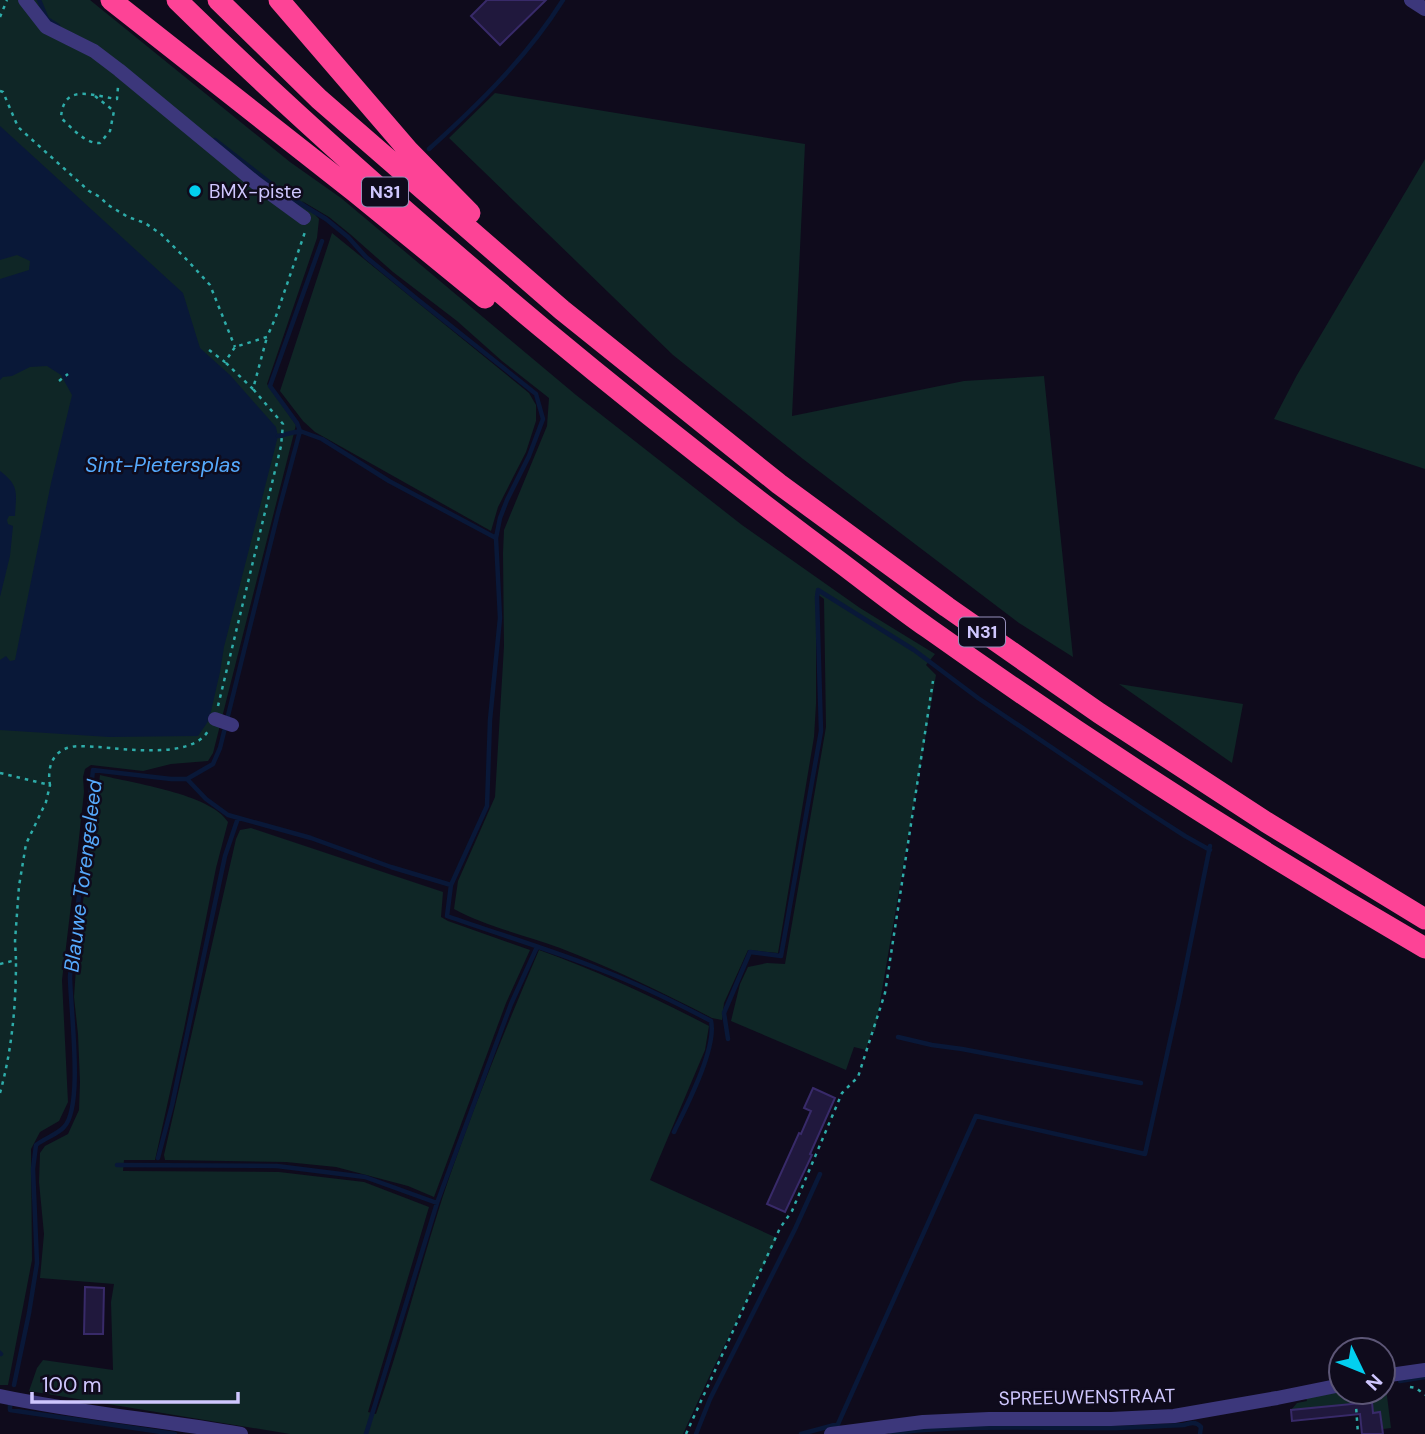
<svg xmlns="http://www.w3.org/2000/svg" width="1425" height="1434" viewBox="0 0 1425 1434" font-family="'DM Sans',sans-serif">
<rect width="100%" height="100%" fill="#0f0b1c"/>
<path fill="#0f2626" d="M0,0H90L290,162L341,198L576,395L742,525L860,608L935,654L926,665L936,675L875,1031H872L866,1050L854,1047L846,1070L731,1021L740,984L748,967L767,963L785,964L826,727L824,599L816,593V704L814,737L778,953L748,950L724,1003L722,1020L712,1018C662,992 612,968 560,948C525,935 487,927 454,909L458,881L495,797L504,646L503,553L504,530L547,426L549,398L502,361L457,321L393,272L350,234L329,217L302,201L319,219L317,238L267,384L296,425L213,753L208,761L171,764L143,771L91,765L85,769L83,777L84,792L78,847L62,980L68,1102L59,1121L40,1132L31,1149L32,1260L8,1385H0Z
M495,93L805,144L792,416L964,381L1044,376L1073,657L1019,623L803,459L673,355L449,138Z
M1425,159V469L1274,419L1297,375Z
M332,233L529,393L536,405V421L526,452L498,507L491,531L315,432L303,421L280,391Z
M1119,684L1243,704L1232,763Z
M100,775C132,783 211,794 228,822L216,868L184,1029L155,1160H124L123,1171L279,1172L364,1182L429,1207L368,1412L376,1414C401,1343 419,1271 442,1199C470,1115 504,1032 539,950C597,971 654,997 709,1026L705,1050L650,1180L777,1238L710,1375L683,1434H290L29,1391L37,1368L43,1360L113,1370L111,1302L114,1284L40,1278L44,1234L39,1182L40,1153L45,1146L68,1134L79,1110L80,1082L78,1034L74,997L78,939Z
M251,828L443,892L441,917L448,921L530,950L506,1003L434,1197L408,1186L336,1167L286,1162L165,1160L164,1155L236,839L240,830Z
M1385,1380L1391,1428L1383,1429L1380,1412L1373,1413L1372,1402L1358,1403L1356,1392H1383V1381Z
M1341,1392H1353L1355,1404L1291,1410L1297,1403L1307,1401L1305,1396Z"/>
<path fill="#091838" d="M0,126L183,293L200,348L230,375L276,427L278,436L224,647L220,672L209,720L198,736L109,737L0,730V660L6,656L10,661L15,660L51,483L72,395L61,375L47,366L30,367L12,376L3,377L0,380V279L29,270L30,261L17,255L0,260Z
M0,471C20,486 16,493 15,516H9L7,520L8,524L13,526L10,556L0,597Z"/>
<g fill="none" stroke-linecap="round" stroke-linejoin="round">
<path stroke="#091838" stroke-width="4.5" d="M39,0L47,19L58,26
M215,140L283,193L326,219L348,237L366,257L417,299L536,394L543,419L529,456L507,500L500,518L496,538
M429,149C479,104 527,57 563,0
M278,436L300,431L322,439L389,481L496,538L500,618L490,720L487,806L451,885
M187,779L206,799L228,815L311,838L391,867L451,885L447,916C498,934 549,949 599,969C638,984 675,1002 711,1021C717,1048 686,1107 674,1132
M898,1037L932,1045L962,1049L1141,1083
M728,1039L724,1013L750,952L781,956L821,731L817,597L818,590L914,650L978,698L1140,807L1185,836L1210,850
M158,1158L172,1105L225,856L238,818
M117,1165L277,1166L365,1177L437,1203
M0,1353L1,1354
M1400,1381L1425,1377
M14,1385L29,1313L37,1263L33,1169L36,1145C45,1138 58,1134 64,1127C84,1107 70,1006 70,976L93,770L171,779H187L213,764L220,748L278,513L300,431L297,423L270,386L322,241
M10,1405V1410L175,1434
M891,1433C963,1425 1035,1428 1108,1428C1133,1428 1158,1426 1184,1425C1190,1423 1196,1421 1201,1427L1200,1434
M366,1434L437,1203L511,1004L537,947
M696,1434L710,1399L795,1229L820,1174
M801,1434L838,1424L976,1116L1145,1154L1179,1000L1210,846"/>
</g>
<path fill="#20183d" stroke="#382a69" stroke-width="2" d="M487,0H546L500,45L471,16Z
M813,1088L835,1098L810,1154L812,1155L785,1212L767,1204L799,1133L801,1134L811,1111L804,1108Z
M85,1287L104,1288L103,1334H84Z
M1372,1402L1373,1413L1380,1412L1383,1434H1362L1360,1414L1292,1421L1291,1410Z"/>
<g fill="none" stroke-linecap="round" stroke-linejoin="round">
<path stroke="#2eaca9" stroke-width="2.5" stroke-dasharray="3.5 5" stroke-linecap="butt" d="M0,17L7,0
M0,91L3,92L18,127L89,191L100,197L108,205L128,217L145,223L161,234L188,261L210,285L235,347
M95,96L114,111L110,131L100,143C85,144 72,128 61,118C63,82 93,96 117,99L118,87
M209,350L225,362L235,347L267,337L275,319L305,232
M226,363L253,389L267,337
M59,381L68,374
M218,706L281,446L283,424L253,389
M0,773L50,785C47,768 52,751 71,747C79,745 90,747 99,747C126,749 192,759 208,731
M0,964L16,960L15,941L19,886L26,844L46,802L50,785
M0,1093C12,1050 16,1005 16,960
M1410,1387L1416,1388L1425,1395
M1355,1392L1358,1434
M686,1434L780,1228L792,1211L842,1093L858,1077L885,993L933,681"/>
<path stroke="#3c377b" stroke-width="14" d="M25,0L46,27L94,51L119,70L256,183L304,218
M1411,0L1425,9
M215,719L232,725
M1383,1376L1425,1370
M0,1396C80,1413 161,1420 241,1434
M831,1434L923,1422L989,1419H1111L1174,1416L1277,1398L1341,1385"/>
<path stroke="#fd4396" stroke-width="21" d="M111,0L355,192L485,298
M177,0C293,114 416,222 541,327C636,406 734,483 833,557C864,580 895,605 928,628C1088,742 1255,849 1425,948
M218,0L319,99L562,310L779,484L947,607L1099,713L1266,822L1425,919
M279,0L408,150L470,213"/>
</g>
<circle fill="#02cfef" stroke="#0f0b1c" stroke-width="2.5" cx="195" cy="191" r="7"/>
<g text-anchor="middle" dominant-baseline="central" stroke-width="5" stroke-linejoin="round" paint-order="stroke">
<g fill="#0f0b1c" stroke="#958fba" stroke-width="2">
<rect x="362" y="177.5" width="46" height="29" rx="5"/>
<rect x="959" y="617.5" width="46" height="29" rx="5"/>
</g>
<g font-size="18" font-weight="bold" fill="#cfc7fe">
<text x="385" y="192">N31</text>
<text x="982" y="632">N31</text>
</g>
<g font-size="19" fill="#cfc7fe" stroke="#0f0b1c" text-anchor="start">
<text x="209" y="191">BMX-piste</text>
</g>
<g font-size="19" fill="#cfc7fe" stroke="#0f0b1c">
<text transform="translate(1087 1397) rotate(-1)">SPREEUWENSTRAAT</text>
</g>
<g font-size="21" font-style="italic" fill="#56aafd" stroke="#0f0b1c">
<text x="163" y="465">Sint-Pietersplas</text>
<text transform="translate(83 876) rotate(-83)">Blauwe Torengeleed</text>
</g>
</g>
<g transform="translate(1362 1371) rotate(133)"><circle r="33" fill="#0f0b1c" stroke="#5c5676" stroke-width="2"/>
<path d="M0-5L12 26L0 18L-12 26Z" fill="#02cfef"/>
<text y="-10" font-size="19" font-weight="bold" text-anchor="middle" fill="#cfc7fe">N</text>
</g>
<path d="M32 1392v10h206v-10" fill="none" stroke="#cfc7fe" stroke-width="3.5"/>
<text x="42" y="1392" font-size="21" fill="#cfc7fe" stroke="#0f0b1c" stroke-width="5" paint-order="stroke">100 m</text>
</svg>
